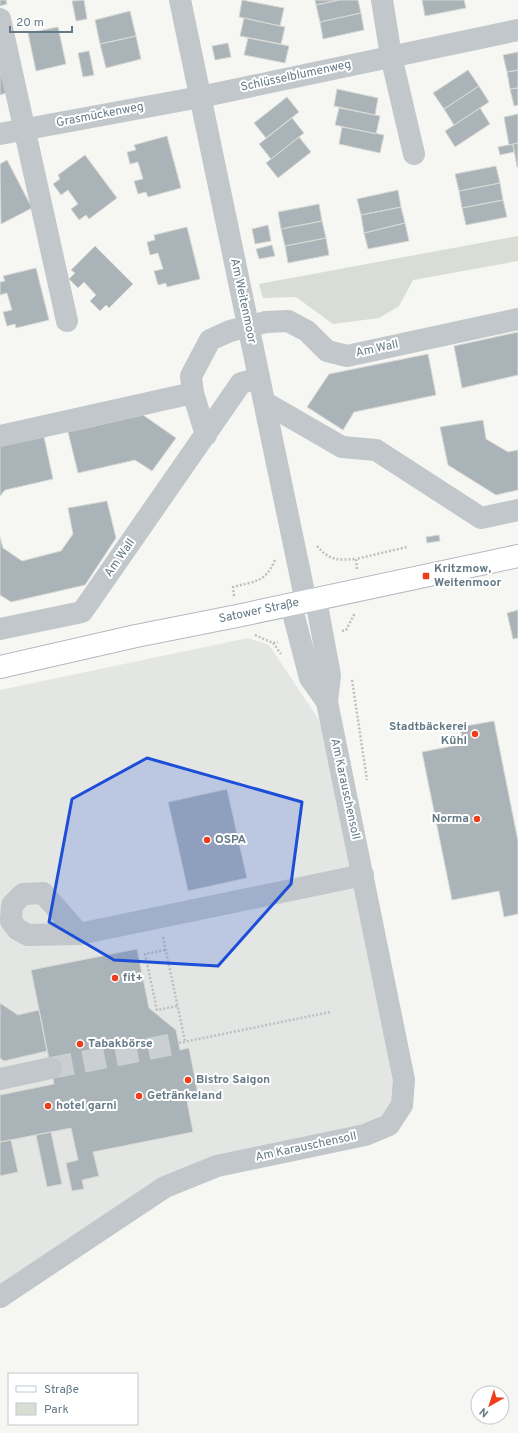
<svg xmlns="http://www.w3.org/2000/svg" width="518" height="1433" viewBox="0 0 518 1433" font-family="Overpass,sans-serif">
<rect width="100%" height="100%" fill="#f6f6f3"/>
<path fill="#e4e6e4" d="M248,638L269,645L337,747L404,1080L389,1125L217,1166L0,1297V690Z"/>
<path fill="#d8ded3" d="M518,236V261L413,280L399,306L379,318L333,324L296,297L263,298L259,284Z"/>
<path fill="#aab4b8" stroke="#d8d8d5" d="M0,0H6L7,4L0,6Z
M84,0L87,19L76,21L72,1Z
M242,0L284,8L280,26L239,17Z
M315,0H339L316,5Z
M339,0H358L361,13L320,22L316,5Z
M422,0H464L466,8L425,16Z
M130,11L136,36L100,44L95,20Z
M361,13L364,30L323,39L320,22Z
M244,18L285,27L281,44L240,36Z
M58,27L66,64L36,71L28,33Z
M136,36L141,59L106,68L100,44Z
M248,38L289,46L285,63L244,55Z
M228,43L231,57L215,60L212,46Z
M89,51L94,75L83,77L78,53Z
M518,52V70L507,72L503,55Z
M0,69L6,93L0,95Z
M468,70L479,86L444,109L433,93Z
M518,70V88L510,89L507,72Z
M479,86L489,102L454,125L444,109Z
M518,88V105L514,106L510,89Z
M337,89L378,98L375,115L334,106Z
M287,97L299,112L266,138L254,123Z
M339,108L380,116L376,134L335,125Z
M480,108L490,124L455,147L445,131Z
M518,114V143L509,145L504,117Z
M292,118L304,133L271,159L259,144Z
M342,127L384,135L380,153L339,144Z
M167,136L181,188L148,197L146,192L138,194L134,181L143,179L138,162L130,164L127,152L136,150L134,145Z
M299,137L311,152L278,178L266,163Z
M518,143V167H517L513,144Z
M513,144L514,152L500,155L498,147Z
M85,155L117,198L89,219L86,215L79,220L71,209L78,204L68,190L61,195L53,184L60,179L58,175Z
M7,160L32,208L1,224L0,164Z
M496,166L500,183L459,191L455,174Z
M500,183L503,200L462,208L459,191Z
M398,190L401,207L361,215L357,199Z
M503,200L507,217L466,225L462,208Z
M319,204L322,221L281,229L278,212Z
M401,207L405,223L364,233L361,215Z
M322,221L326,238L285,246L281,229Z
M405,223L409,241L368,249L364,233Z
M268,225L271,241L255,244L252,229Z
M187,227L200,279L167,287L166,283L158,285L154,271L163,269L158,253L150,255L147,242L155,240L154,235Z
M326,238L329,255L288,263L285,246Z
M272,245L275,256L259,259L256,249Z
M95,246L133,284L109,308L106,305L100,311L90,301L96,295L84,282L78,288L69,279L75,273L71,270Z
M36,268L49,320L16,328L15,324L7,326L3,312L12,310L7,293L0,295V282L5,281L3,276Z
M518,332V375L462,388L454,346Z
M428,354L436,395L354,412L343,430L307,407L329,374Z
M143,415L176,438L152,471L135,460L78,473L68,432Z
M483,420L486,439L508,452L518,450V490L496,495L448,465L440,427Z
M44,437L53,479L5,490L0,496V446Z
M107,501L116,538L85,585L11,602L0,595V537L3,548L22,561L61,551L73,534L68,508Z
M439,535L440,541L427,543L426,537Z
M518,610V638L513,639L507,613Z
M494,721L518,841V914L504,917L499,891L452,900L422,752L463,744L460,727Z
M227,789L247,878L188,891L168,802Z
M137,949L149,1008L176,1030L180,1050L189,1048L198,1094L186,1096L193,1132L93,1152L99,1176L82,1180L84,1189L72,1191L66,1163L78,1160L71,1128L0,1142V1095L54,1084L31,970Z
M0,1003L18,1015L39,1010L47,1051L4,1061L0,1058Z
M51,1132L62,1184L47,1187L36,1135Z
M11,1140L18,1172L0,1176V1142Z"/>
<g fill="none" stroke-linecap="round" stroke-linejoin="round">
<path stroke="#cad0d2" stroke-width="22" stroke-dasharray="22 11" stroke-linecap="butt" d="M51,1068L179,1043"/>
<defs>
<path id="major" d="M0,667L136,636L237,616L518,556"/>
</defs>
<use href="#major" stroke="#b4babe" stroke-width="24"/>
<path stroke="#bdc0c2" stroke-width="2.5" stroke-dasharray="2 2" stroke-linecap="butt" d="M317,546C330,561 337,560 356,559
M357,569L356,559L407,547
M234,596L233,587C255,581 265,583 275,560
M342,631L346,630L355,613
M255,635L273,643L278,642
M273,643L281,654
M352,680L367,780
M163,937L185,1041
M165,950L145,954L157,1010L177,1006
M179,1043L330,1012"/>
<path stroke="#c1c7ca" stroke-width="22" d="M180,0L306,602
M382,0L391,56L414,154
M0,19L67,321
M0,134L200,97L518,30
M264,402L342,447L376,450L481,518L518,510
M206,435L193,393L191,376L210,340L230,331L266,322L288,321L307,331L327,351L347,356L518,319
M0,436L193,393
M291,605L310,678L327,702
M0,629L82,612L241,383L259,378
M79,934L43,893L23,894L12,905L11,921L17,929L28,935L79,934L363,875
M0,1079L51,1068
M0,1297L165,1187L217,1166L365,1135L389,1125L402,1105L404,1080L327,702L330,675L316,600"/>
<use href="#major" stroke="#fff" stroke-width="22"/>
</g>
<path fill="#1d4ed8" fill-opacity="0.2" stroke="#1d4ed8" stroke-width="3" stroke-linejoin="round" d="M147,758L302,802L291,884L218,966L114,960L49,922L72,799Z"/>
<g fill="#ee3d1b" stroke="#fff" stroke-width="1.5">
<rect x="422" y="572" width="8" height="8" rx="2"/>
<circle cx="475" cy="734" r="4"/>
<circle cx="477" cy="819" r="4"/>
<circle cx="207" cy="840" r="4"/>
<circle cx="115" cy="978" r="4"/>
<circle cx="80" cy="1044" r="4"/>
<circle cx="188" cy="1080" r="4"/>
<circle cx="139" cy="1096" r="4"/>
<circle cx="48" cy="1106" r="4"/>
</g>
<g text-anchor="middle" dominant-baseline="central" stroke-width="4" stroke-linejoin="round" paint-order="stroke">
<g font-size="12" fill="#637986" stroke="#fff">
<text transform="translate(296 76) rotate(-12)">Schlüsselblumenweg</text>
<text transform="translate(100 115) rotate(-11)">Grasmückenweg</text>
<text transform="translate(243 301) rotate(78)">Am Weitenmoor</text>
<text transform="translate(377 349) rotate(-12)">Am Wall</text>
<text transform="translate(120 558) rotate(-55)">Am Wall</text>
<text transform="translate(259 611) rotate(-12)">Satower Straße</text>
<text transform="translate(345 789) rotate(78)">Am Karauschensoll</text>
<text transform="translate(306 1147) rotate(-12)">Am Karauschensoll</text>
</g>
<g font-size="12" font-weight="bold" fill="#637986" stroke="#fff" text-anchor="start">
<text x="434" y="569">Kritzmow,<tspan x="434" dy="14">Weitenmoor</tspan></text>
<text x="467" y="727" text-anchor="end">Stadtbäckerei<tspan x="467" dy="14">Kühl</tspan></text>
<text x="469" y="819" text-anchor="end">Norma</text>
<text x="215" y="840">OSPA</text>
<text x="123" y="978">fit+</text>
<text x="88" y="1044">Tabakbörse</text>
<text x="196" y="1080">Bistro Saigon</text>
<text x="147" y="1096">Getränkeland</text>
<text x="56" y="1106">hotel garni</text>
</g>
</g>
<rect x="8" y="1373" width="130" height="52" fill="#ffffff" stroke="#c1c9cf"/>
<rect x="16" y="1386" width="20" height="6" fill="#ffffff" stroke="#c1c9cf"/>
<text x="44" y="1393" font-size="12" fill="#637986">Straße</text>
<rect x="16" y="1403" width="20" height="12" fill="#d8ded3" stroke="#c1c9cf"/>
<text x="44" y="1413" font-size="12" fill="#637986">Park</text>
<g transform="translate(490 1405) rotate(219)"><circle r="19" fill="#ffffff" stroke="#c1c9cf"/>
<path d="M0-3L7 15L0 10L-7 15Z" fill="#ee3d1b"/>
<text y="-6" font-size="11" font-weight="bold" text-anchor="middle" fill="#637986">N</text>
</g>
<path d="M10 26v6h62v-6" fill="none" stroke="#637986" stroke-width="2"/>
<text x="16" y="26" font-size="12" fill="#637986" stroke="#ffffff" stroke-width="3" paint-order="stroke">20 m</text>
</svg>
